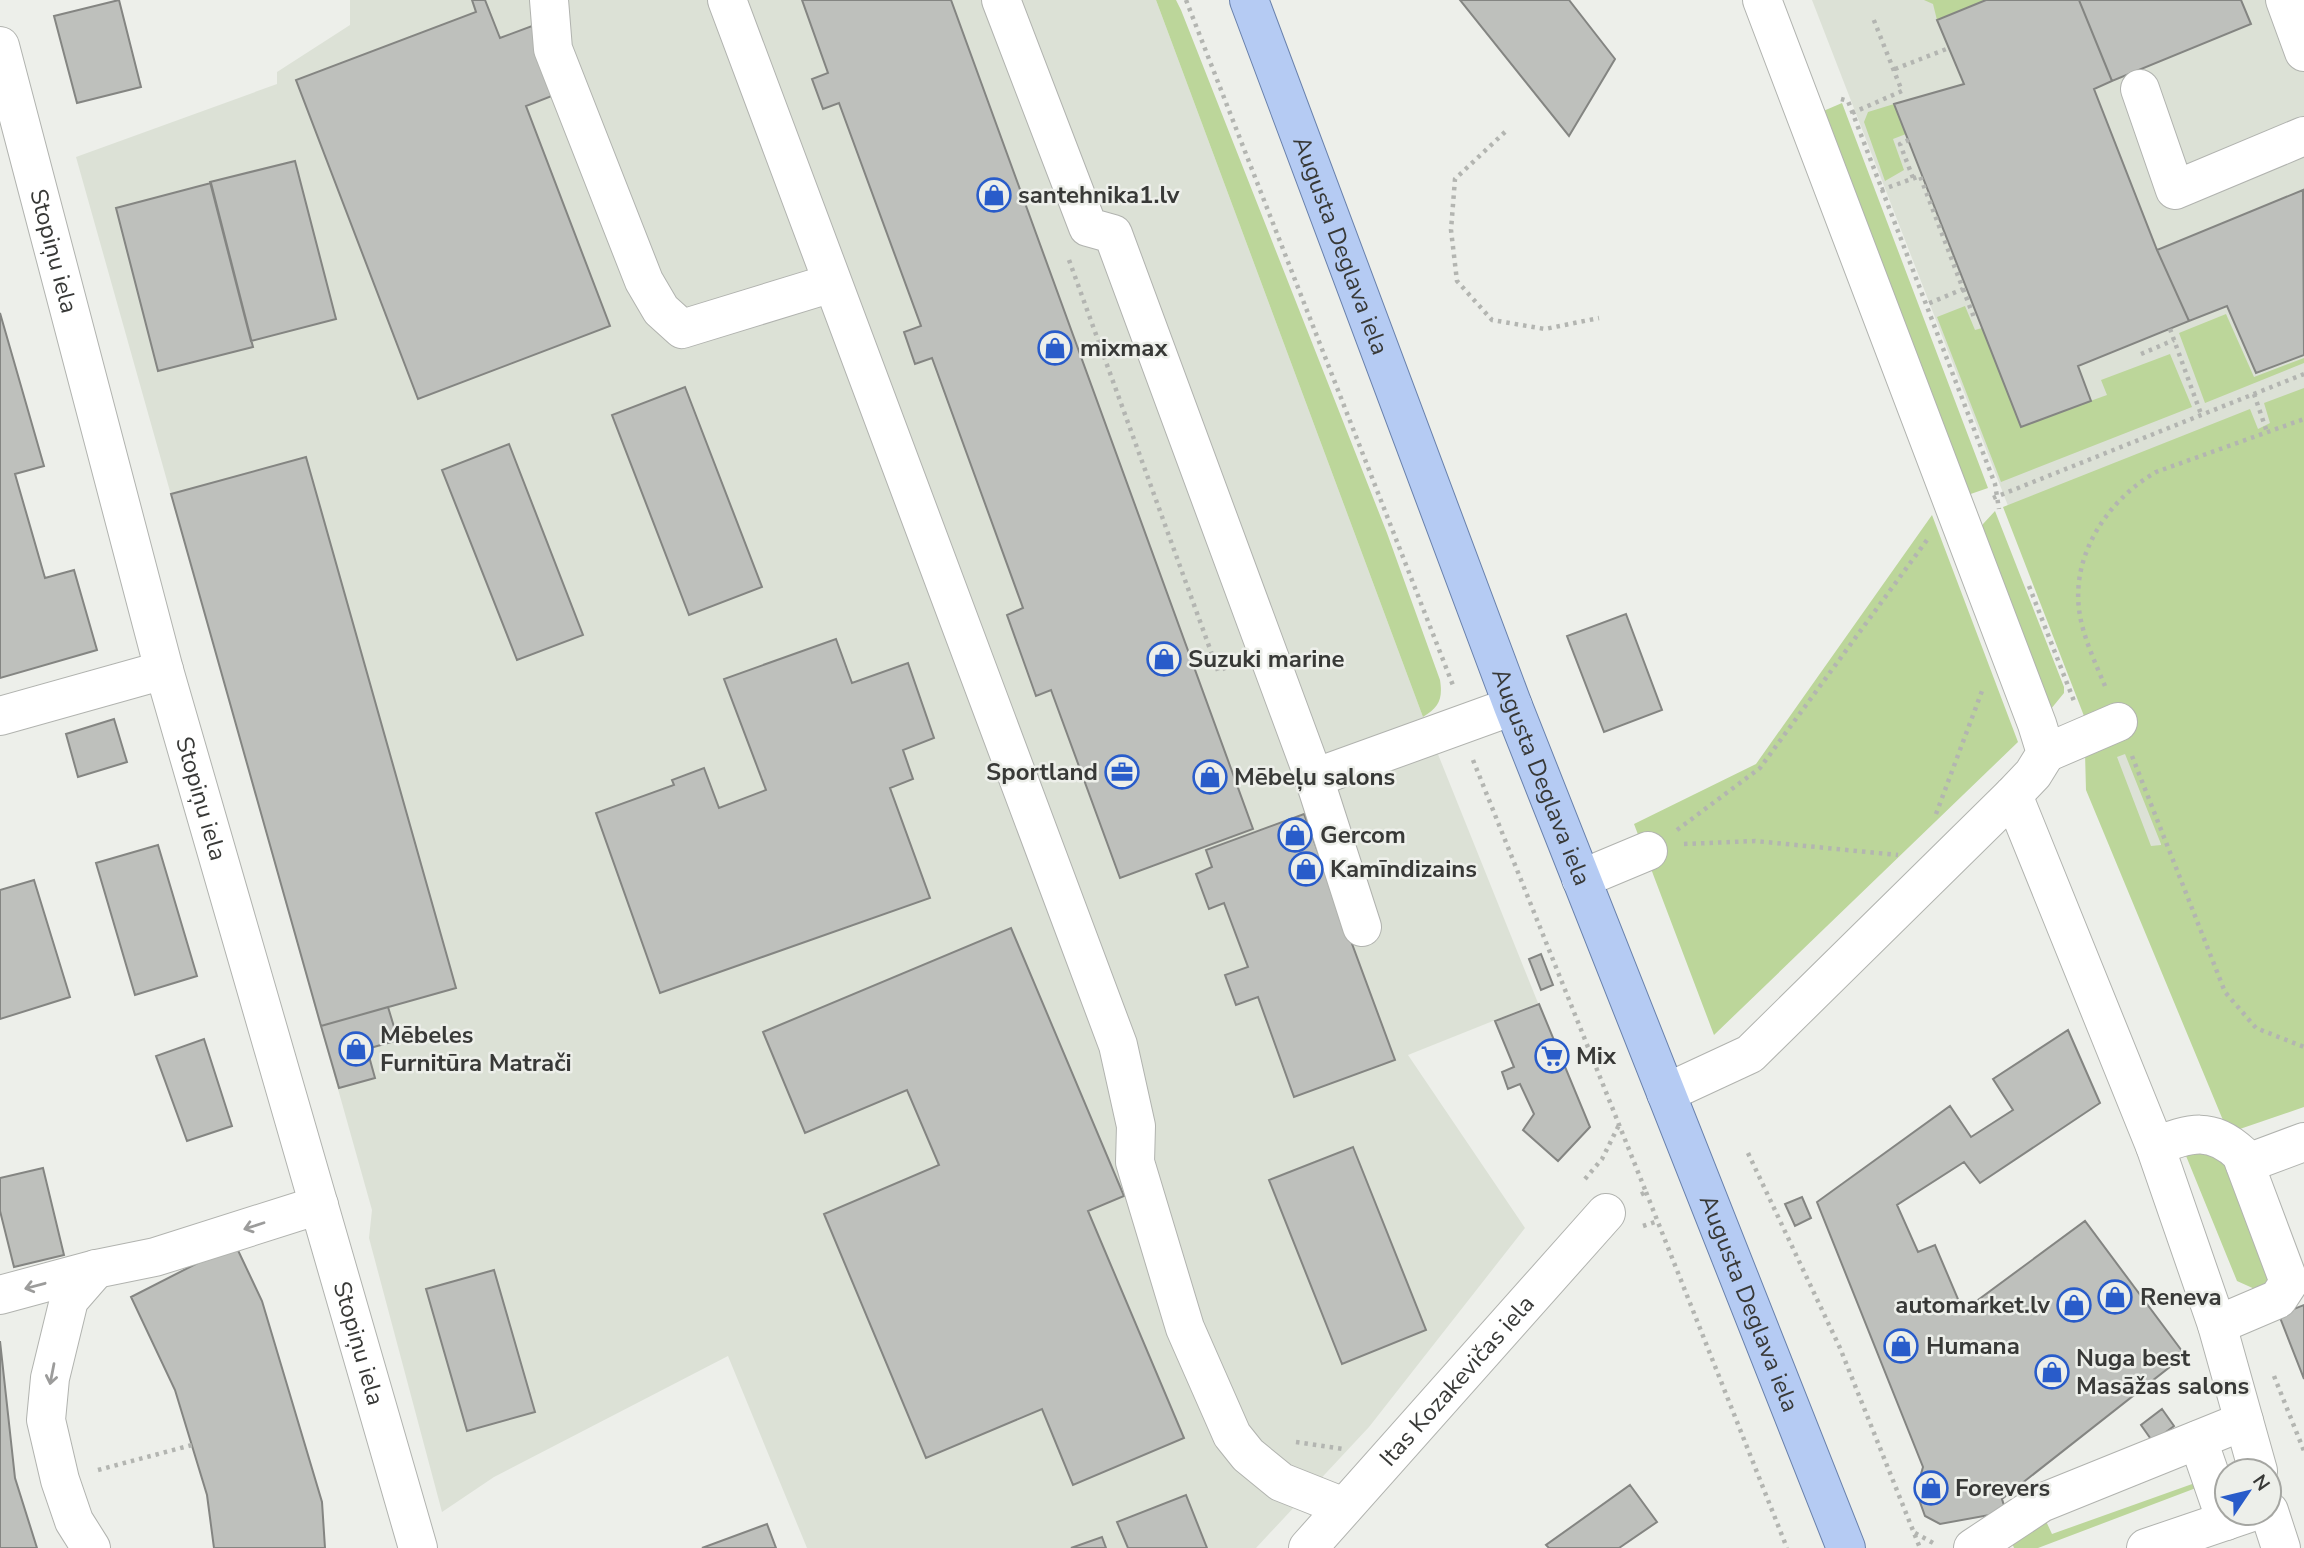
<svg xmlns="http://www.w3.org/2000/svg" width="2304" height="1548" viewBox="0 0 2304 1548" font-family="'Nunito Sans',sans-serif">
<rect width="100%" height="100%" fill="#edefea"/>
<path fill="#dce1d6" d="M350,0H1156L1423,717L1538,1003L1408,1055L1525,1228L1369,1427L1256,1548H807L728,1356L494,1477L442,1512L369,1238L372,1210L76,157L277,84V72L350,25Z
M1812,0H2304V1095L2241,1119L2091,720Z"/>
<path fill="#bcd69a" fill-rule="evenodd" d="M1156,0H1176L1181,10L1387,533L1440,680C1443,699 1439,707 1423,717Z
M1924,0H1986L1937,20L1933,4Z
M1842,103L1988,488L1962,497L1814,115Z
M1894,104L1906,134L1893,139L1904,170L1885,181L1864,122L1868,112Z
M1965,306L1975,330L1982,328L2021,426L2107,395L2101,380L2170,354L2192,407L2001,482L1937,317Z
M2226,314L2254,377L2304,358V363L2205,403L2179,333Z
M2304,388V1107L2234,1131L2225,1125L2086,790L2084,716L2003,507L2250,409L2258,429L2270,423L2264,403ZM2125,754L2161,844V845L2151,846L2117,757Z
M1995,511L2064,687V693L2046,715L1981,533L1983,524Z
M1932,515L2018,742L1714,1035L1634,824L1756,764Z
M2194,1143L2225,1162L2271,1279L2257,1290L2237,1281L2182,1146Z
M2195,1483L2196,1488L2038,1548H2014L2012,1543L2045,1519L2052,1534Z"/>
<path fill="#bec0bc" stroke="#848582" stroke-width="2" d="M119,0L141,87L77,103L54,16Z
M472,0H485L500,38L532,26L557,94L526,106L610,326L418,399L296,80L476,12Z
M802,0H951L1253,829L1120,878L1051,690L1036,696L1007,615L1023,608L932,358L915,364L904,332L921,326L839,103L823,109L812,79L828,73Z
M1460,0H1569L1615,59L1569,136Z
M1986,0H2079L2112,81L2094,89L2157,250L2189,321L2078,366L2091,401L2021,427L1894,104L1964,84L1937,20Z
M2079,0H2241L2251,24L2112,81Z
M295,161L336,319L251,341L210,182Z
M211,183L253,347L158,371L116,208Z
M2303,190L2304,355L2256,373L2227,306L2189,321L2157,250Z
M0,313L44,466L15,474L45,578L74,570L97,650L0,678Z
M685,387L762,587L689,615L612,415Z
M509,444L583,635L517,660L442,470Z
M306,457L456,988L321,1026L171,494Z
M1626,614L1662,710L1604,732L1567,636Z
M836,639L852,683L908,663L934,738L903,750L913,779L890,788L930,898L660,993L596,813L674,785L672,780L704,768L719,808L766,790L724,679Z
M114,719L127,762L78,777L66,734Z
M1304,814L1395,1060L1294,1097L1258,997L1236,1005L1225,975L1248,967L1224,903L1209,909L1196,874L1212,867L1206,850Z
M158,845L197,976L135,995L96,863Z
M34,880L70,997L0,1019V890Z
M1011,928L1124,1196L1088,1211L1184,1438L1073,1485L1042,1409L926,1458L824,1214L939,1165L907,1090L805,1133L763,1032Z
M1541,954L1553,985L1541,990L1529,959Z
M1539,1004L1590,1127L1558,1161L1523,1130L1534,1114L1520,1084L1508,1089L1502,1072L1514,1067L1495,1021Z
M388,1007L398,1040L367,1049L375,1078L339,1088L321,1026Z
M2068,1030L2100,1103L1980,1183L1964,1162L1897,1205L1918,1252L1935,1245L1963,1311L2085,1221L2185,1355L2002,1499L2006,1512L1940,1524L1925,1516L1916,1491L1923,1467L1817,1202L1950,1106L1971,1137L2013,1110L1993,1079Z
M204,1039L232,1126L187,1141L156,1056Z
M1353,1147L1426,1330L1342,1364L1269,1180Z
M43,1168L64,1255L14,1267L0,1211V1178Z
M1802,1197L1811,1218L1795,1226L1785,1204Z
M235,1244L262,1301L322,1502L325,1548H214L207,1495L175,1390L131,1297Z
M494,1270L535,1412L467,1431L426,1289Z
M2304,1305V1379L2279,1315Z
M0,1341L15,1478L37,1548H0Z
M2162,1409L2174,1426L2153,1442L2141,1425Z
M1630,1485L1657,1522L1619,1548H1549L1546,1545Z
M1186,1495L1207,1548H1128L1117,1522Z
M767,1524L776,1548H702Z
M1102,1537L1106,1548H1071Z"/>
<g fill="none" stroke-linecap="round" stroke-linejoin="round">
<defs>
<g id="minor">
<path d="M549,0L553,49L644,281L661,310L682,329L832,283"/>
<path d="M727,0L1118,1045L1136,1126L1135,1162L1185,1328L1232,1435L1248,1455L1281,1482L1344,1507"/>
<path d="M1001,0L1088,227L1113,234L1314,778L1513,706"/>
<path d="M2285,0L2304,52"/>
<path id="s1" d="M0,46L164,670L418,1548"/>
<path d="M2140,89L2175,190L2304,136"/>
<path d="M0,716L164,670"/>
<path d="M2046,753L2118,722"/>
<path d="M1314,778L1362,927"/>
<path d="M2013,795L2155,1146L2217,1325L2258,1471"/>
<path d="M1581,879L1648,851"/>
<path d="M1666,1093L1750,1054L2013,795L2033,774L2046,753L2037,724L1762,0"/>
<path d="M2155,1146C2191,1133 2211,1126 2241,1154L2289,1282L2278,1299L2217,1325"/>
<path d="M2245,1164L2304,1142"/>
<path d="M0,1295L96,1269L155,1257L319,1205"/>
<path d="M2198,1440L2226,1521"/>
<path d="M2269,1511L2281,1548"/>
<path d="M91,1548L74,1521L60,1480L46,1420L50,1378L69,1300L96,1269"/>
<path id="s2" d="M1308,1548L1606,1213"/>
<path d="M1973,1548L2041,1503L2244,1421"/>
<path d="M2146,1548L2249,1513"/>
</g>
<g id="major">
<path id="s3" d="M1249,0L1513,706L1846,1548"/>
</g>
</defs>
<use href="#minor" stroke="#b1b3af" stroke-width="40"/>
<use href="#major" stroke="#6981ac" stroke-width="40"/>
<path stroke="#b3b5b1" stroke-width="4.5" stroke-dasharray="3.5 5" stroke-linecap="butt" d="M1186,0L1454,688
M1895,69L1949,48
M1841,99L1848,101L1995,484L1999,509
M1852,113L1902,91L1873,18
M1505,132L1455,179L1451,230L1457,281L1492,320L1545,329L1599,318
M1909,140L1900,144L1913,178
M1881,190L1920,176L1963,289L1925,305
M1069,260L1218,671L1232,665
M1963,289L1975,320
M2170,329L2201,414
M2141,354L2174,340
M2254,394L2267,432
M1993,498L2304,374
M2029,586L2074,701
M2105,686C2095,662 2082,635 2079,609C2072,553 2109,499 2156,472L2304,419
M2132,756L2225,992L2256,1028L2304,1047
M1473,760L1646,1192L1638,1196
M1936,814L1982,691
M1677,830L1760,768L1927,540
M1684,844L1755,841L1898,855
M1748,1153L1840,1348L1920,1548
M1585,1179L1602,1159L1619,1125
M1646,1192L1787,1548
M1643,1226L1658,1221
M2274,1376L2304,1451
M1296,1442L1343,1449
M98,1470L192,1445
M1915,1533L1935,1544"/>
<use href="#minor" stroke="#fff" stroke-width="38"/>
<use href="#major" stroke="#b5cbf3" stroke-width="38"/>
</g>
<defs><path id="oneway-shaft" d="M-6 0H5M1.5-3L5.5 0L1.5 3" fill="none" stroke-width="1.6" stroke-linecap="round" stroke-linejoin="round" transform="scale(1.75)"/></defs>
<g stroke="#9c9c9b">
<use href="#oneway-shaft" transform="translate(254 1226) rotate(162)"/>
<use href="#oneway-shaft" transform="translate(35 1286) rotate(165)"/>
<use href="#oneway-shaft" transform="translate(52 1374) rotate(101)"/>
</g>
<defs>
<symbol id="shop-ring" viewBox="-11 -11 22 22"><circle r="9.5" fill="#edefea" stroke="#295cca" stroke-width="1.5"/><path d="M-5-2.5h2.3a2.7 3.5 0 0 1 5.4 0H5L5.5 6h-11ZM-1.5-2.5h3a1.5 2.3 0 0 0-3 0Z" fill="#295cca"/></symbol>
<symbol id="office-ring" viewBox="-11 -11 22 22"><circle r="9.5" fill="#edefea" stroke="#295cca" stroke-width="1.5"/><path d="M-6-3h4V-5.5h4V-3h4V5H-6ZM-1-4.5V-3h2v-1.5ZM-6 0V1H6V0Z" fill="#295cca"/></symbol>
<symbol id="supermarket-ring" viewBox="-11 -11 22 22"><circle r="9.5" fill="#edefea" stroke="#295cca" stroke-width="1.5"/><path d="M-6-5.5h2.5l.6 2H6L4.5 2H-2.5L-4.4-4H-6ZM-1.5 3.2a1.3 1.3 0 1 0 .1 0ZM3 3.2a1.3 1.3 0 1 0 .1 0Z" fill="#295cca"/></symbol>
</defs>
<g fill-rule="evenodd">
<use href="#shop-ring" x="975" y="176" width="38" height="38"/>
<use href="#shop-ring" x="1036" y="329" width="38" height="38"/>
<use href="#shop-ring" x="1145" y="640" width="38" height="38"/>
<use href="#office-ring" x="1103" y="753" width="38" height="38"/>
<use href="#shop-ring" x="1191" y="758" width="38" height="38"/>
<use href="#shop-ring" x="1276" y="816" width="38" height="38"/>
<use href="#shop-ring" x="1287" y="850" width="38" height="38"/>
<use href="#shop-ring" x="337" y="1030" width="38" height="38"/>
<use href="#supermarket-ring" x="1533" y="1037" width="38" height="38"/>
<use href="#shop-ring" x="2096" y="1278" width="38" height="38"/>
<use href="#shop-ring" x="2055" y="1286" width="38" height="38"/>
<use href="#shop-ring" x="1882" y="1327" width="38" height="38"/>
<use href="#shop-ring" x="2033" y="1353" width="38" height="38"/>
<use href="#shop-ring" x="1912" y="1469" width="38" height="38"/>
</g>
<g text-anchor="middle" dominant-baseline="central" stroke-width="5" stroke-linejoin="round" paint-order="stroke">
<g font-size="24" font-weight="bold" fill="#383937" stroke="#edefea" text-anchor="start">
<text x="1018" y="195">santehnika1.lv</text>
<text x="1080" y="348">mixmax</text>
<text x="1188" y="659">Suzuki marine</text>
<text x="1098" y="772" text-anchor="end">Sportland</text>
<text x="1234" y="777">Mēbeļu salons</text>
<text x="1320" y="835">Gercom</text>
<text x="1330" y="869">Kamīndizains</text>
<text x="380" y="1035">Mēbeles<tspan x="380" dy="28">Furnitūra Matrači</tspan></text>
<text x="1576" y="1056">Mix</text>
<text x="2140" y="1297">Reneva</text>
<text x="2050" y="1305" text-anchor="end">automarket.lv</text>
<text x="1926" y="1346">Humana</text>
<text x="2076" y="1358">Nuga best<tspan x="2076" dy="28">Masāžas salons</tspan></text>
<text x="1955" y="1488">Forevers</text>
</g>
<g font-size="24" fill="#383937" stroke="#edefea">
<text stroke="none"><textPath href="#s3" startOffset="262">Augusta Deglava iela</textPath></text>
<text stroke="none"><textPath href="#s1" startOffset="212">Stopiņu iela</textPath></text>
<text stroke="none"><textPath href="#s3" startOffset="830">Augusta Deglava iela</textPath></text>
<text stroke="none"><textPath href="#s1" startOffset="779">Stopiņu iela</textPath></text>
<text stroke="none"><textPath href="#s3" startOffset="1396">Augusta Deglava iela</textPath></text>
<text stroke="none"><textPath href="#s1" startOffset="1346">Stopiņu iela</textPath></text>
<text stroke="none"><textPath href="#s2" startOffset="224">Itas Kozakevičas iela</textPath></text>
</g>
</g>
<g transform="translate(2248 1492) rotate(55)"><circle r="33" fill="#edefea" stroke="#a5a6a2" stroke-width="2"/>
<path d="M0-5L12 26L0 18L-12 26Z" fill="#295cca"/>
<text y="-10" font-size="19" font-weight="bold" text-anchor="middle" fill="#383937">N</text>
</g>
</svg>
